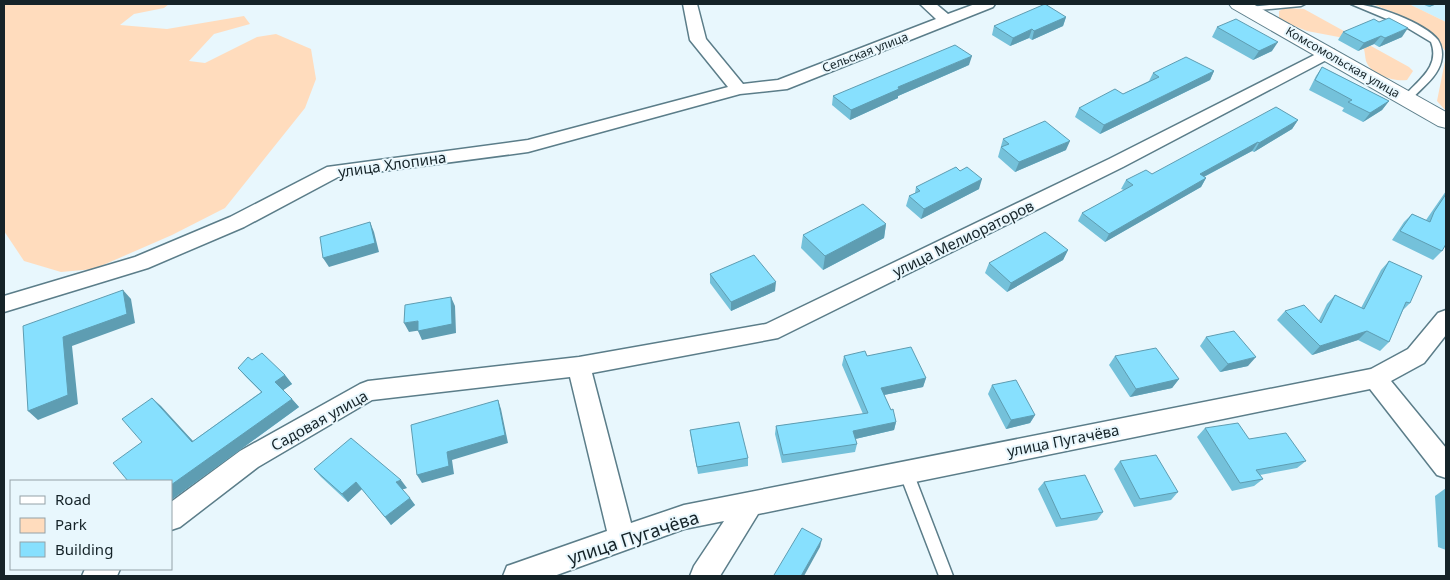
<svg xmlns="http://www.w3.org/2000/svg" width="1450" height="580" viewBox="0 0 1450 580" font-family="'Noto Sans',sans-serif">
<rect width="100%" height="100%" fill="#e8f7fd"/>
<path fill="#ccf1fe" d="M1409,4H1446V22Z"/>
<path fill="#ffdcbd" d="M4,4H169L164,8L134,14L120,25L167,29L244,16L250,24L214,34L189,61L205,63L257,37L276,34L311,49L316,79L305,108L225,208L172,235L94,269L61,272L24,261L4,231Z
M1372,4H1409L1446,22V52C1426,25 1404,16 1372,4Z
M1285,8L1304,9L1409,67L1413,71L1407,80C1394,82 1371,75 1366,61C1365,57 1365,53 1364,49L1344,38L1307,31L1287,23L1279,18V11Z
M1446,56V111L1437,101Z"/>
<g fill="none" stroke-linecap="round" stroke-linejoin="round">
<defs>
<path id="service" d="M1279,4H1305L1301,6L1249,11L1245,9L1249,7Z
M1351,4C1372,3 1425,23 1438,40C1442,46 1443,55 1441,62C1437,78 1420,89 1410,101L1407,102L1402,99C1416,81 1441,68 1431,42L1406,27Z
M906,466L911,468L913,472L953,576H939L899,472L901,468Z"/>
<path id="minor" d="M683,4H697L706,39L743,84L778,80L936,19L920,4H936L948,14L975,4H995L993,7L787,89L740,94L528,152L338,177L244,227L148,268L4,312V296L135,257L230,217L327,167L528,140L728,87L690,40Z
M1328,48L1334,50L1336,53L1334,56L1123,167L778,338L592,373L631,523L684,505L1371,369L1408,349L1438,313L1446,310V335L1424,363L1391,381L1446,448V478L1437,475L1370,389L758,514L720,576H690L694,566L724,521L684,529L554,576H503L507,566L607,531L570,377L372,400L258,467L180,527L171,530V502L240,451L360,384L368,381L579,357L766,324L1109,159Z
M85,569H120L117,576H82Z"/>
<path id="secondary" d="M1229,4H1253L1446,112V128L1438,126L1232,8Z"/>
</defs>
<use href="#service" stroke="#5b7d89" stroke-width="3"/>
<use href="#minor" stroke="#5b7d89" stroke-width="3"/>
<use href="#secondary" stroke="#5b7d89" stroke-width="2"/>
<use href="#service" fill="#fff" fill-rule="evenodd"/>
<use href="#minor" fill="#fff" fill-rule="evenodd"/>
<use href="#secondary" fill="#fff" fill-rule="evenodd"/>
</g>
<path fill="#74c1da" d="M1422,4H1437L1429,7Z
M1066,17L1063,26L1032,40L1029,38L1010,46L992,35L994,26Z
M1217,27L1272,51L1253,60L1212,37Z
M1343,32L1402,37L1379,47L1374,44L1358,51L1338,40Z
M969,65L898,96V98L850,120L832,105L833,96Z
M1322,67L1389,101L1382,110L1363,122L1342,111L1344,108L1309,90L1316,76Z
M1214,71L1210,80L1100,134L1075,117L1079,108L1123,94L1149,81L1153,73Z
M1298,120L1292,129L1254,152L1252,151L1204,177L1206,178L1201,187L1105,242L1078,221L1082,213L1124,190L1121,189L1126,180L1152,174Z
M1003,139L1066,150L1015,172L998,157Z
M960,171L979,189L921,219L906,206L909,196L915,193L916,187Z
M1446,191V244L1442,251L1433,260L1392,240L1404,222L1412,214L1426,220Z
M886,224L884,238L823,270L801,248L803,235Z
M1068,250L1063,260L1007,292L985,273L989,263Z
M1389,261L1410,303L1403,310L1389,342L1380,351L1358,340L1312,355L1277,320L1285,311L1319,320L1327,304L1335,295L1361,308L1381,270Z
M710,274L775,291L731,311L710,283Z
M1206,337L1248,366L1220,372L1200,346Z
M844,356H867L926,378L923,387L884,395L896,422L894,430L855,439L857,444L855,452L782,463L775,434L776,426L863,414L842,365Z
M1115,356L1179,379L1172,388L1130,397L1109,365Z
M252,360L285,375L292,384L283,390L299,407L171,500V481L142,442L152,398L193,441L261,392L245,376L238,368Z
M992,385L1035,415L1030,423L1006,429L988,394Z
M1205,428L1249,439L1306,461L1297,468L1260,475L1263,479L1254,486L1232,491L1197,437Z
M690,430L748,458V466L698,474L691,438Z
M1120,461L1178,492L1171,500L1134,507L1114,469Z
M314,469L407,488L402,489L415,505L391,525L362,489L348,502L321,477Z
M1044,482L1103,512L1097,520L1056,527L1038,489Z
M1446,488V550L1438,547L1435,496Z"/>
<path fill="#5e9db2" d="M1432,4H1437L1429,7Z
M1066,17L1063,26L1032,40L1034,31Z
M1408,28L1402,37L1379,47L1385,38Z
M1032,29L1029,38L1010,46L1013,38Z
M1381,36L1374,44L1358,51L1364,43Z
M1278,42L1272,51L1253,60L1259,51Z
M972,56L969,65L898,96V98L850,120L851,110L898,87Z
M1214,71L1210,80L1100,134L1104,125Z
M1389,101L1382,110L1363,122L1370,113Z
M1298,120L1292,129L1254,152L1259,143Z
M1070,141L1066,150L1015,172L1019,162Z
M1258,142L1252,151L1194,182L1200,174Z
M1206,178L1201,187L1105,242L1109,234Z
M982,179L979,189L921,219L924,209Z
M370,222L374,232L379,252L329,267L323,258Z
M886,224L884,238L823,270L825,256Z
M1068,250L1063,260L1007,292L1011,283Z
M776,282L775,291L731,311V302Z
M123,290L131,299L135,323L72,346L78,404L38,420L28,411L63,337Z
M451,297L455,306L456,333L422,340L418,331Z
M418,321L422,330L409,332L404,323Z
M1367,331L1358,340L1312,355L1320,346Z
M1256,357L1248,366L1220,372L1228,364Z
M285,375L292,384L282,391L275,382Z
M926,378L923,387L879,396L881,388Z
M1179,379L1172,388L1130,397L1136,389Z
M152,398L161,406L201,450L192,442Z
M292,399L299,407L171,500V485Z
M498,400L501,409L508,443L452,460L454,474L422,483L417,475L447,452Z
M1035,415L1030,423L1006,429L1011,420Z
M896,422L894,430L851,440L853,431Z
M401,480L407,488L401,490L396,482Z
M356,482L362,489L348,502L342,494Z
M410,498L415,505L391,525L385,517Z
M822,539L820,547L804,576H801Z"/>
<path fill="#87e0fe" stroke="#5e9db2" d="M1045,4L1066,17L1034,31L1032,29L1013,38L994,26Z
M1389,18L1408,28L1385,38L1381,36L1364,43L1343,32L1374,19L1379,22Z
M1236,19L1278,42L1259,51L1217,27Z
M955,45L972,56L898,87L899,89L851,110L833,96Z
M1186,57L1214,71L1104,125L1079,108L1115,89L1123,94L1159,77L1153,73Z
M1322,67L1389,101L1370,113L1348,102L1352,100L1315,80Z
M1276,107L1298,120L1259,143L1258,142L1200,174L1206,178L1109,234L1082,213L1133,185L1126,180L1146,170L1152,174Z
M1045,121L1070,141L1019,162L1001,147L1009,144L1003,139Z
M956,167L960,171L967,167L982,179L924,209L909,196L920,191L916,187Z
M1446,194V244L1442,251L1400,231L1412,214L1430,222L1434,212Z
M863,204L886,224L825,256L803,235Z
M370,222L375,243L323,258L320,237Z
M1045,232L1068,250L1011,283L989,263Z
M754,255L776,282L731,302L710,274Z
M1389,261L1422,276L1410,303L1406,302L1389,342L1367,331L1320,346L1285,311L1304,305L1321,323L1335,295L1364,309Z
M123,290L127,314L63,337L68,395L28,411L23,326Z
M451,297L452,324L418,331V321L404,323L405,305Z
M1234,331L1256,357L1228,364L1206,337Z
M911,347L926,378L881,388L891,410L893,409L896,422L853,431L857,444L783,455L776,426L868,413L844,356L865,351L867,356Z
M1156,348L1179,379L1136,389L1115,356Z
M262,353L285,375L275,382L292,399L171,485V481H128L113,463L142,442L122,419L152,398L192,442L262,392L238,368L248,357L252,360Z
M1016,380L1035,415L1011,420L992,385Z
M498,400L505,435L447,452L449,466L417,475L411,425Z
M739,422L748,458L697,467L690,430Z
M1238,423L1249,439L1286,433L1306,461L1256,470L1263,479L1240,483L1205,428Z
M351,438L401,480L396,482L410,498L385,517L356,482L342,494L314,469Z
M1156,455L1178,492L1140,499L1120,461Z
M1085,475L1103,512L1061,519L1044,482Z
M802,528L822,539L801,576H776L774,575Z"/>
<g text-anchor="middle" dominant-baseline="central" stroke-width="4" stroke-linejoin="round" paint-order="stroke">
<g font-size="12" fill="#152328" stroke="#e8f7fd">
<text transform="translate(865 52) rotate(-21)">Сельская улица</text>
<text transform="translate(1343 62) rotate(30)">Комсомольская улица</text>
</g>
<g font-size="15" fill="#152328" stroke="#e8f7fd">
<text transform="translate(392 164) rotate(-8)">улица Хлопина</text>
<text transform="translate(963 238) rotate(-26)">улица Мелиораторов</text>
<text transform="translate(319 420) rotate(-29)">Садовая улица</text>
<text transform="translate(1063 440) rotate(-11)">улица Пугачёва</text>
</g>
<g font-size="18" fill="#152328" stroke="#e8f7fd">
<text transform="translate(633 537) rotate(-18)">улица Пугачёва</text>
</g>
</g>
<rect width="1450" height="580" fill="none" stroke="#152328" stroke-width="10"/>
<rect x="10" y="480" width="162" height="90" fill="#e8f7fd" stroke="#94a2a8"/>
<rect x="20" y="496" width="25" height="8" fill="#ffffff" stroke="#94a2a8"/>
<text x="55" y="505" font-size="15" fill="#152328">Road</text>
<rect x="20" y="518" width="25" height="15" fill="#ffdcbd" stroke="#94a2a8"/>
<text x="55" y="530" font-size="15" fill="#152328">Park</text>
<rect x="20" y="542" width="25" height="15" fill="#87e0fe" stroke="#94a2a8"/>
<text x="55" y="555" font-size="15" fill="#152328">Building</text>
</svg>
